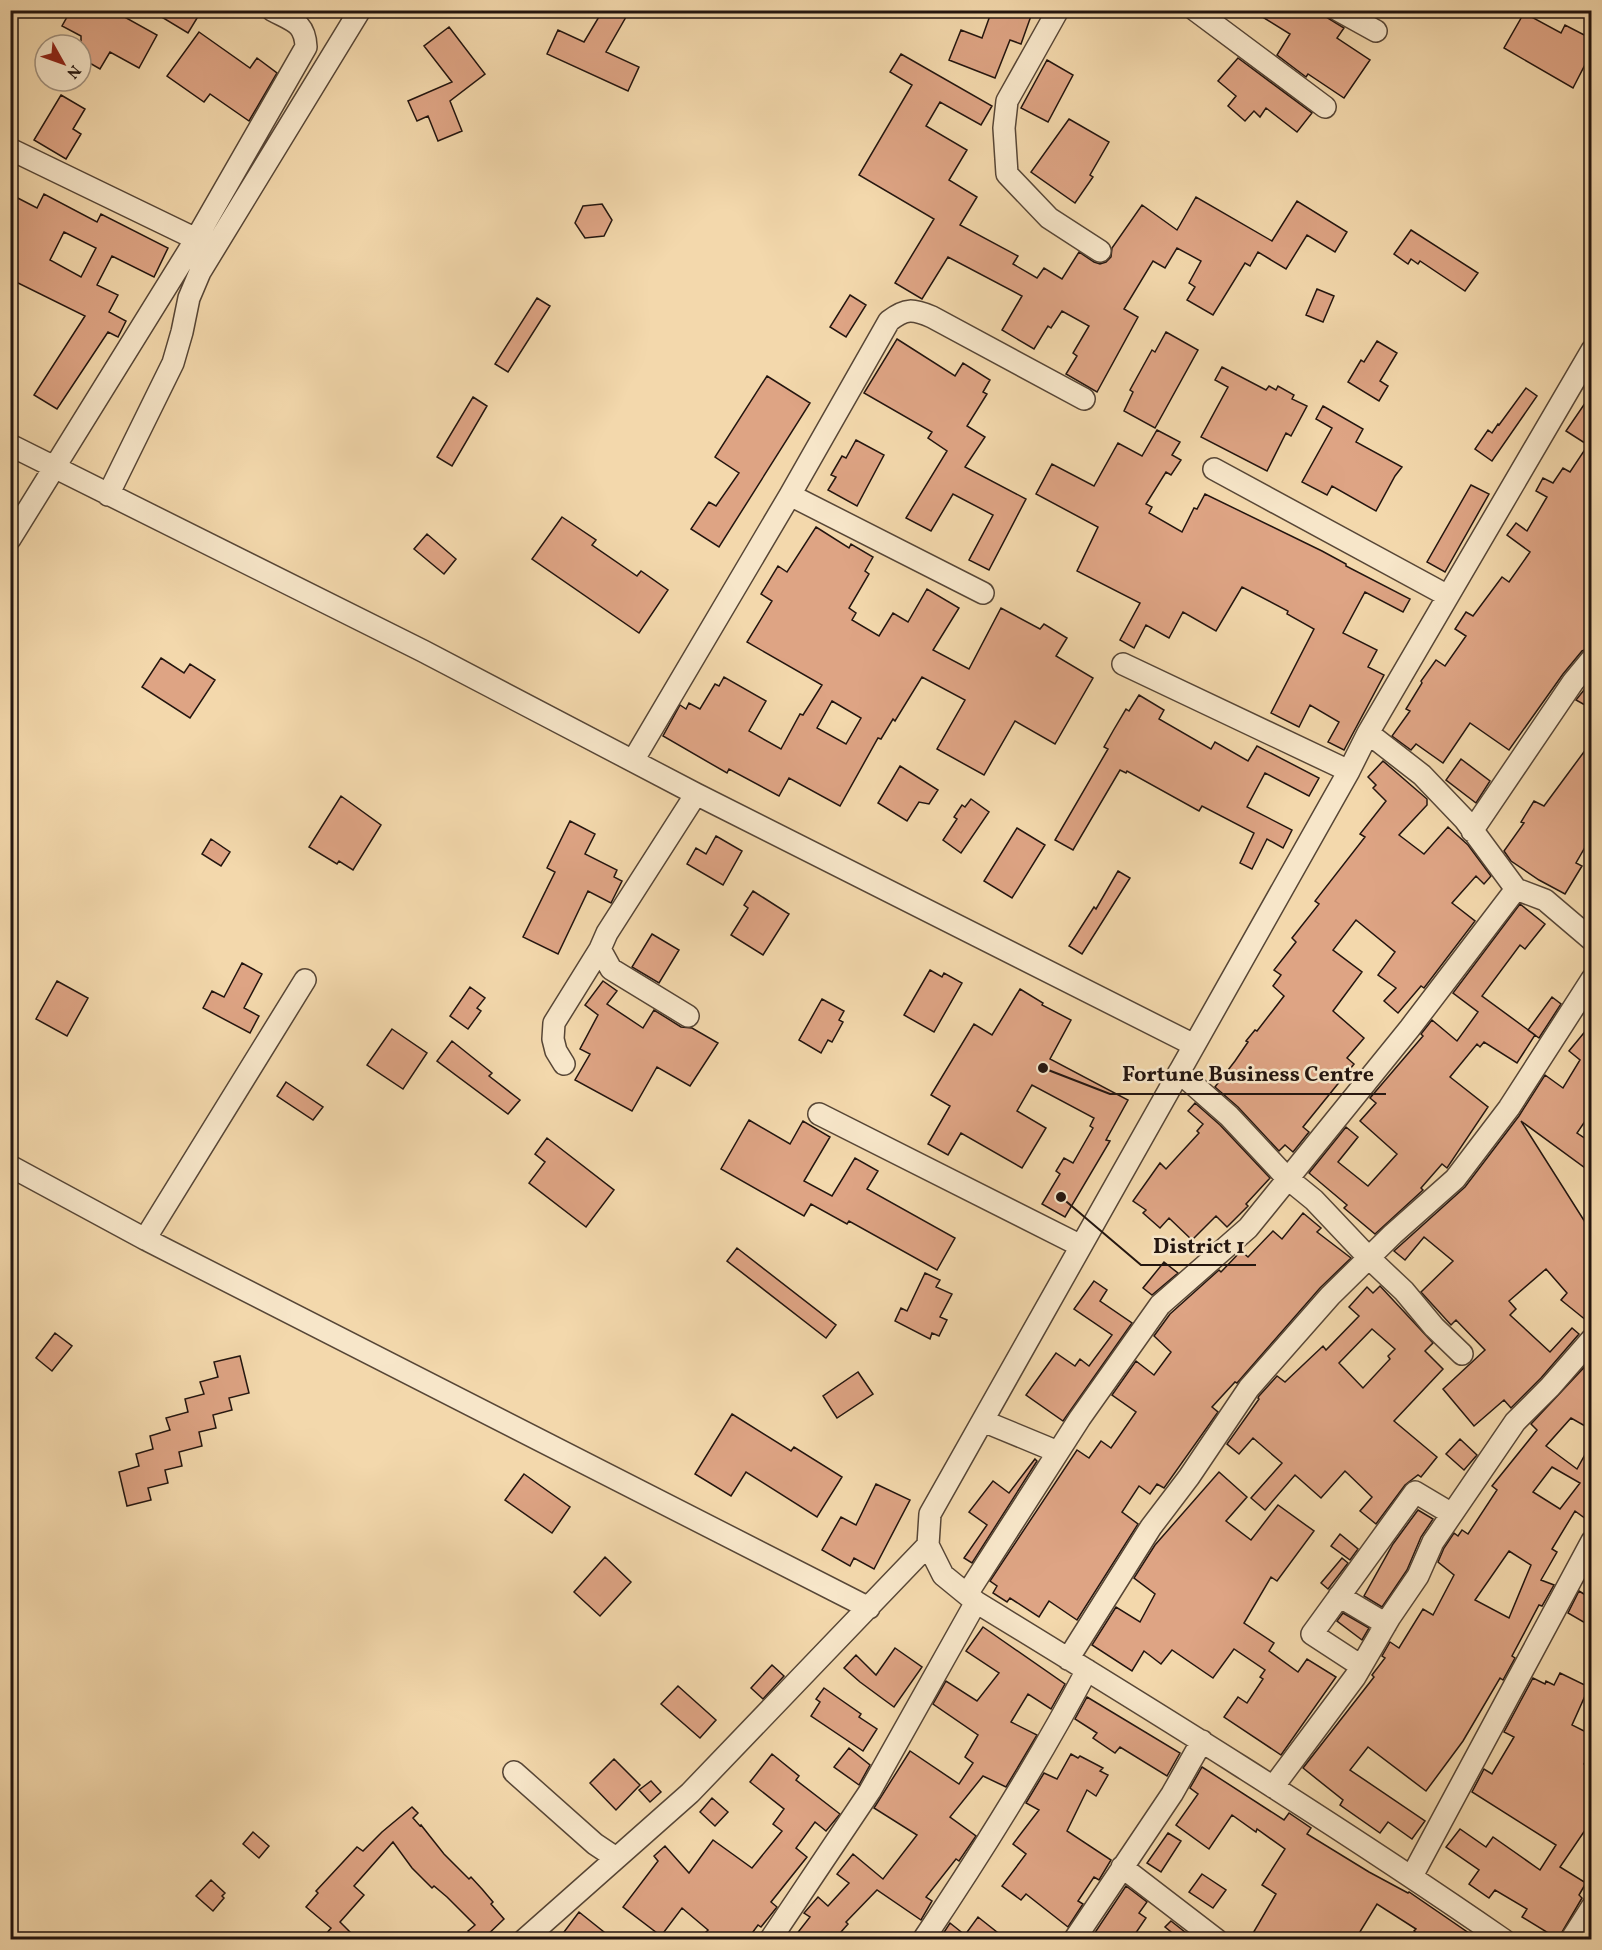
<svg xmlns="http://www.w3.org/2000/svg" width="1602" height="1950" viewBox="0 0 1602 1950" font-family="Vollkorn,serif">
<rect width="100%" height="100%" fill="#f3d8ac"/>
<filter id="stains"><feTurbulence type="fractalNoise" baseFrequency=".00333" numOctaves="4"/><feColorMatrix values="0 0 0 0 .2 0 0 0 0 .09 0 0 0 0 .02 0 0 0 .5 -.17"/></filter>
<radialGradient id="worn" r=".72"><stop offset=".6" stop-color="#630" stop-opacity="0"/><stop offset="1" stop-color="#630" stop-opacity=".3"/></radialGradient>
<path fill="#dea484" stroke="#23150f" stroke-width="1.5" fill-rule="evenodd" d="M71,10H112L157,35L139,68L110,52L100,69L81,58V36L62,26Z
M150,10H202L188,33Z
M603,10H630L606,52L639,67L628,91L547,54L558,30L584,42Z
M992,10H1028L1026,14L1031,16L1021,44L1010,40L995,78L949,60L961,30L982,38Z
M1251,10H1315L1344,28L1337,38L1370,60L1344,98L1308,74L1306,77L1277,55L1290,34Z
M1524,13L1561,33L1565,25L1592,39V51L1573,88L1504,48Z
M449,27L485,74L450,101L462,131L438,141L428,116L417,121L408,101L452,82L424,46Z
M199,32L250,68L257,58L277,73L249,121L210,94L204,102L167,76Z
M901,54L992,106L981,125L940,102L926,126L967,150L949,180L977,197L960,225L1018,256L1013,264L1037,278L1044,268L1062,279L1079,252L1094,262L1100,264L1106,262L1111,257L1112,248L1142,205L1177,230L1196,197L1272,241L1297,201L1347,232L1335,252L1307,235L1286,269L1258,252L1250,266L1245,263L1213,315L1187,300L1195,287L1189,283L1201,261L1177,248L1165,268L1153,261L1124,309L1138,317L1097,392L1066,374L1077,356L1073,353L1089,326L1062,311L1051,328L1048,326L1034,349L1002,330L1022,296L948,257L922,299L895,283L934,219L859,175L912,85L890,72Z
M1238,58L1312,113L1297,132L1266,108L1260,117L1254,111L1245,121L1228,106L1236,96L1218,81Z
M1047,60L1073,75L1048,122L1021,108Z
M61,95L85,109L73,129L81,134L66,159L34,140Z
M1069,119L1109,142L1090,175L1093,177L1075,203L1031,172Z
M10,194L37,208L44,194L97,222L101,214L168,248L154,277L112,256L97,285L118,295L109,312L126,321L118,337L108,332L57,409L34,395L85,316L10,279ZM64,232L96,248L81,277L50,260Z
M602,204L612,220L604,236L585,238L575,223L583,206Z
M1411,230L1478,273L1465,291L1420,261L1418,264L1411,259L1408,264L1394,254Z
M1317,289L1334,296L1323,322L1306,315Z
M850,295L866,305L846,337L830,327Z
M537,298L550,306L508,372L495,364Z
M1166,332L1198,350L1155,428L1124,411L1133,392L1130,390L1152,350L1155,352Z
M897,339L955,376L963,363L990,380L983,392L987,394L967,426L985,437L965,467L1026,499L989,570L969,560L993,515L953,494L931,531L906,518L947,451L928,438L932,432L864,393Z
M1377,341L1397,353L1380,381L1388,386L1379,401L1348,382L1361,360L1364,362Z
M1222,367L1266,390L1269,386L1276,390L1278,386L1294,395L1292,399L1307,406L1291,436L1286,433L1267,471L1201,437L1228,387L1215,380Z
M767,376L810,403L719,547L691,529L709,502L716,506L739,473L715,457Z
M1526,388L1537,396L1492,461L1475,449L1488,430L1492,433L1498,424L1499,425Z
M1592,393V647L1582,651L1563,674L1509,750L1470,723L1443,763L1416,744L1411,750L1392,736L1410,711L1406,709L1422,683L1421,681L1436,660L1445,666L1466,636L1455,629L1466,612L1473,616L1502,577L1509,582L1530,552L1507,535L1516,523L1527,531L1547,497L1536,491L1543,478L1553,483L1563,468L1570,472L1588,445L1566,431Z
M473,397L487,406L452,466L437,457Z
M1323,406L1363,429L1356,442L1402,467L1395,476L1376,511L1332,486L1327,495L1302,482L1332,428L1316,419Z
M1157,430L1180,442L1172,455L1181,460L1171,475L1166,472L1146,504L1152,507L1149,513L1182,532L1194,508L1197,509L1205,494L1322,551L1346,564V566L1410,599L1403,612L1365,592L1343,633L1377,650L1368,667L1384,675L1344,750L1328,742L1339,722L1310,705L1299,727L1271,713L1314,629L1287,614L1288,611L1242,587L1216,631L1183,612L1169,638L1146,625L1134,648L1120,640L1140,603L1077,571L1098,527L1036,494L1052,464L1094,486L1118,443L1142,456Z
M856,440L884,455L857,506L828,490L836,477L831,475L842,456L846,458Z
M1471,485L1489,494L1445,572L1427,562Z
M562,517L596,540L592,545L637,576L641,571L668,590L639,633L532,559Z
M816,527L849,548L851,544L873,557L865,571L869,574L849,608L856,613L852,620L879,636L893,613L908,622L927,589L959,608L933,650L969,669L1001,608L1040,629L1044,624L1067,638L1056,656L1093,678L1055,744L1015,721L984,775L937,749L965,700L922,677L895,721L893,719L881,739L878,738L840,806L789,778L779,796L729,769L727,773L663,736L680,705L686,709L689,703L700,709L715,684L719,686L724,677L766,701L749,731L781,749L800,714L803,715L822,685L747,642L772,601L761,594L778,566L787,572ZM832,701L861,718L846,744L817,728Z
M427,534L456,559L444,574L414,549Z
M161,658L184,673L190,664L215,680L190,718L142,687Z
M1592,680V709L1576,700Z
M1139,695L1164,710L1159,719L1211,749L1215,742L1248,761L1257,746L1319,778L1309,796L1265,773L1247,807L1292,830L1283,848L1267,839L1252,869L1240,863L1254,833L1202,806L1199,811L1127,771L1126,773L1120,770L1073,850L1055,840L1108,749L1104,747L1113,731L1126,709L1129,711Z
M1592,741V835L1576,863L1582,866L1565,894L1539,880L1511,861L1504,851L1524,823L1521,822L1534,801L1544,806Z
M1461,759L1490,781L1476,803L1446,780Z
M1383,761L1427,799V805L1399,835L1424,854L1448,827L1468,845L1491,876L1484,884L1476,876L1452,903L1475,921L1424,988L1421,986L1398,1013L1384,1001L1396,988L1378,975L1395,952L1356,920L1333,950L1362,972L1333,1011L1364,1038L1347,1058L1354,1064L1303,1127L1309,1132L1293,1152L1285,1145L1279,1151L1238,1107L1215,1087L1235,1061L1248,1042L1246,1041L1255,1030L1257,1031L1284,996L1273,986L1281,975L1274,970L1296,942L1292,938L1319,904L1315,901L1365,837L1360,834L1386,801L1373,788L1376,785L1368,777Z
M900,766L938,790L929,804L919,802L907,821L878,803Z
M341,796L381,825L353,870L339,861L337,864L309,847Z
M971,799L989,812L961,853L943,840L957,819L954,817L962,805L965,807Z
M570,821L595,834L585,854L617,870L614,877L622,881L611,903L588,891L558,954L523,937L555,872L547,868Z
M1017,828L1045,845L1012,898L984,881Z
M716,836L742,851L723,885L687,864L696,848L706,854Z
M211,839L230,852L221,866L202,854Z
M1118,871L1130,878L1082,954L1069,946L1094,907L1096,909Z
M753,891L789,914L763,955L731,935L748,908L744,905Z
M1520,904L1545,924L1525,949L1520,945L1482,996L1535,1035L1517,1063L1484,1042L1480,1047L1477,1044L1450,1077L1488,1107L1447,1168L1442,1164L1421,1188L1423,1190L1375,1234L1344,1208L1347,1205L1309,1173L1346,1127L1358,1137L1338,1162L1368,1186L1397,1154L1360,1121L1376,1103L1370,1098L1423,1036L1421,1034L1432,1020L1457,1041L1478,1012L1453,993Z
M652,934L679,950L659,983L632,967Z
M242,963L262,974L244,1008L259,1016L250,1033L203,1008L212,991L224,997Z
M930,970L942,977L944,973L962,983L934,1032L904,1015Z
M57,981L88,998L67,1036L36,1019Z
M603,981L617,991L607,1004L643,1028L654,1010L681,1027L692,1028L718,1043L690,1086L657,1067L632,1111L575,1080L590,1054L580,1049L598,1015L585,1005Z
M470,987L485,998L477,1008L481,1011L468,1029L450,1016Z
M1020,989L1043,1003L1042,1005L1071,1020L1050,1059L1128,1100L1106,1140L1110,1141L1065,1217L1042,1204L1060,1174L1056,1171L1064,1158L1073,1163L1093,1128L1090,1126L1094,1118L1032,1085L1017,1111L1046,1128L1022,1168L961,1133L948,1155L928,1144L950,1106L931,1095L974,1024L992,1035Z
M1552,997L1561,1004L1539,1038L1528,1030Z
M822,999L844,1011L839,1020L843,1022L832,1042L828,1040L821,1053L799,1040Z
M1592,1023V1111L1577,1133L1592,1143V1173L1521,1121L1592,1233V1325L1561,1300L1567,1293L1546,1269L1509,1301L1516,1309L1510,1315L1550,1352L1572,1328L1579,1334L1541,1378L1511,1408L1504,1400L1474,1426L1443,1389L1485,1350L1456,1320L1451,1325L1421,1292L1453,1261L1424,1237L1405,1260L1394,1251L1465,1187L1519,1116L1545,1075L1563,1088L1580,1060L1569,1051Z
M392,1029L427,1053L403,1089L367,1065Z
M452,1041L492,1073L489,1076L520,1100L508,1114L437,1061Z
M286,1082L323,1107L313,1120L277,1096Z
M1195,1103L1220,1125L1270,1178L1246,1204L1248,1206L1227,1227L1216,1216L1192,1240L1169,1218L1160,1228L1143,1213L1146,1210L1133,1201L1160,1163L1166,1169L1199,1133L1197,1131L1203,1124L1188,1111Z
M749,1120L790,1144L803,1121L830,1137L804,1181L832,1196L855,1158L878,1171L867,1189L955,1238L937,1270L849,1221L847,1224L811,1204L804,1216L721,1169Z
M547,1138L614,1190L586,1227L529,1183L545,1162L535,1154Z
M1303,1213L1321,1228L1317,1232L1351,1258L1320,1288L1237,1383L1235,1382L1212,1407L1218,1412L1164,1488L1157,1484L1150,1494L1139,1486L1122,1512L1138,1524L1077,1620L1049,1601L1039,1617L1010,1598L1007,1602L993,1593L997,1586L990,1581L1077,1450L1089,1458L1101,1441L1111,1448L1136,1412L1112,1395L1136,1361L1154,1375L1171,1352L1154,1336L1170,1314L1219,1270L1221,1272L1241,1251L1248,1257L1273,1231L1282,1239Z
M737,1248L836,1325L826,1338L727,1261Z
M1164,1262L1178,1273L1152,1295L1143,1288Z
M925,1273L940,1280L936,1287L952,1294L940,1317L947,1320L939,1336L932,1333L930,1339L895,1321L901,1308L907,1311Z
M1094,1281L1107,1290L1100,1301L1132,1323L1063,1421L1026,1395L1056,1353L1075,1366L1080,1359L1089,1366L1112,1335L1074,1309Z
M1380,1286L1433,1343L1425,1351L1443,1369L1394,1421L1437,1457L1421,1477L1418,1475L1405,1485L1376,1524L1360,1511L1372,1497L1345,1471L1321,1498L1295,1475L1265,1510L1251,1498L1282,1463L1253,1438L1239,1454L1227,1444L1259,1399L1258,1398L1259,1396L1277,1376L1285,1382L1323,1346L1326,1350L1359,1316L1349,1307L1367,1287L1373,1293ZM1372,1329L1395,1349L1388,1356L1390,1359L1363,1388L1339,1363Z
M55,1333L72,1346L52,1371L36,1358Z
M240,1356L249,1393L229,1398L232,1410L213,1415L216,1428L199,1432L202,1446L179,1452L182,1466L165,1470L168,1483L148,1488L151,1500L127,1506L119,1472L139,1466L136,1454L153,1449L150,1436L170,1430L166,1418L188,1412L185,1399L204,1394L200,1382L218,1377L214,1362Z
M1592,1359V1430L1571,1418L1546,1446L1577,1469L1592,1442V1511L1586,1519L1575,1511L1552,1549L1557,1552L1541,1580L1554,1585L1542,1606L1539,1605L1512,1656L1515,1658L1503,1680L1500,1678L1463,1741L1426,1791L1368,1747L1350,1770L1425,1821L1412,1839L1388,1822L1380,1833L1340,1805L1343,1800L1303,1768L1374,1677L1372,1675L1385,1658L1382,1656L1390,1642L1399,1648L1423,1609L1433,1615L1454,1575L1438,1562L1444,1548L1454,1533L1458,1536L1462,1530L1468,1534L1497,1490L1492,1486L1537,1430L1531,1424ZM1552,1467L1580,1483L1560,1509L1533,1492ZM1509,1551L1531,1565L1509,1618L1475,1600Z
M858,1372L873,1394L837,1418L823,1396Z
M732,1414L791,1451L794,1447L842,1477L817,1517L746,1472L731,1496L695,1474Z
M1460,1439L1477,1455L1464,1470L1446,1454Z
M1035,1459L1037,1461L972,1563L964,1558L987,1525L969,1512L993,1481L1009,1493Z
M1219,1472L1247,1497L1226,1521L1251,1540L1278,1505L1314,1531L1277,1581L1271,1577L1244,1623L1274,1643L1269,1651L1298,1672L1307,1659L1336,1677L1281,1755L1224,1717L1238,1697L1247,1703L1263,1679L1260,1677L1265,1670L1234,1649L1213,1678L1172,1650L1161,1664L1144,1651L1132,1671L1092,1645L1116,1607L1140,1622L1155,1594L1134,1578L1155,1545Z
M524,1474L570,1507L552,1533L505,1500Z
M876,1484L910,1500L874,1569L854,1558L850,1566L822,1550L841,1517L856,1525Z
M1418,1510L1433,1519L1421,1537L1407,1570L1382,1607L1364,1596L1393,1544Z
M1340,1534L1358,1549L1350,1560L1331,1546Z
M605,1557L631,1582L600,1616L574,1592Z
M1342,1558L1348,1563L1328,1589L1321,1583Z
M1579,1591L1592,1599V1627L1568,1613Z
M1343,1613L1369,1628L1362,1640L1337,1621Z
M983,1627L1065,1684L1051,1709L1028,1694L1011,1722L1037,1735L1006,1787L983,1776L950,1817L976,1836L959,1861L956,1859L926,1897L932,1901L921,1920L877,1890L846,1922L848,1924L834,1940H792L810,1917L804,1913L818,1897L828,1906L849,1883L837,1874L853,1854L883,1879L917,1835L874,1808L910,1751L959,1784L973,1763L965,1757L978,1735L933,1704L946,1681L977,1701L999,1673L966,1651Z
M895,1648L922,1667L894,1707L860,1682L844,1668L856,1655L876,1675Z
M772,1665L784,1676L763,1699L751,1688Z
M1560,1673L1589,1687L1572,1725L1592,1735V1749L1584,1764L1592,1768V1820L1560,1867L1586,1883L1579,1895L1582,1898L1558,1939L1522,1917L1527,1909L1495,1890L1489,1898L1469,1884L1479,1870L1446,1847L1460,1829L1486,1847L1493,1837L1540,1870L1556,1845L1472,1792L1484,1769L1492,1774L1514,1737L1504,1732L1533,1678L1545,1684L1546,1681L1554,1685Z
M678,1686L716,1720L700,1738L661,1704Z
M824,1688L861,1714L859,1717L877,1729L863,1751L811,1716L820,1702L816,1699Z
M1087,1697L1180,1753L1167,1776L1120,1747L1115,1753L1093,1738L1097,1733L1075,1719Z
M849,1748L870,1765L859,1785L834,1767Z
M772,1754L799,1776L796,1780L840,1814L826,1831L815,1822L796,1848L807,1857L771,1902L777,1907L761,1927L758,1925L747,1940H712L705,1933L708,1930L682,1908L661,1936L623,1907L658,1861L654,1856L665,1846L689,1873L713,1840L752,1868L782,1831L773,1824L784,1809L750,1782Z
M1071,1754L1078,1758L1080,1756L1103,1768L1100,1771L1108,1775L1096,1796L1087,1790L1067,1831L1111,1860L1099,1880L1094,1877L1078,1901L1083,1904L1068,1927L1026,1894L1021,1900L1002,1886L1026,1854L1013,1844L1039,1810L1026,1803L1044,1773L1057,1779Z
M614,1759L640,1785L616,1810L590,1783Z
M1202,1767L1284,1820L1289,1813L1311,1828L1307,1834L1369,1872L1408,1893L1409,1892L1479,1940H1427L1414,1931L1416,1929L1377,1904L1355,1940H1249L1276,1894L1262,1885L1285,1849L1257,1829L1256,1832L1232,1815L1209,1849L1176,1825L1198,1794L1190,1788Z
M651,1781L661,1792L650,1802L639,1790Z
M712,1798L728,1812L715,1826L700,1812Z
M412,1807L418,1813L413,1818L420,1826L421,1825L444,1854L469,1879L471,1877L482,1889L493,1902L491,1904L504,1919L482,1940H477L468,1931L475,1925L447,1897L434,1886L432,1888L412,1868L393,1842L354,1886L364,1895L340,1922L358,1940H321L331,1928L306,1907L318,1893L316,1891L357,1847L363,1851L382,1832Z
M253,1832L269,1846L259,1858L243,1844Z
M1168,1833L1181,1841L1161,1872L1147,1863Z
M1202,1874L1226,1890L1213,1908L1189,1892Z
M211,1880L225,1893L222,1896L224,1898L213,1911L196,1896Z
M1126,1886L1147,1902L1139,1913L1146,1918L1131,1940H1090Z
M579,1912L614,1940H558Z
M978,1917L1007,1940H939L950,1923L965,1935Z
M1171,1921L1195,1940H1181L1165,1927Z"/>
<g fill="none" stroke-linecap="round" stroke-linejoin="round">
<defs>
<path id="minor" d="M1058,10L1007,101L1004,128L1007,174L1049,218L1100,251
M1195,10L1325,107
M1338,10L1376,31
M10,149L196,239
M10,445L423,651L696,794L1194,1045
M1214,469L1448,596
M108,495L173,363L182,332L189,298L200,272L360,10
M790,495L983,593
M10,539L196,239L306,47C305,22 292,21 272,10
M1123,664L1349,771
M1368,733L1422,775L1465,820L1516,889L1545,900L1592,940
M634,759L790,495L889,321C906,308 913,309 932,317L1084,399
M1472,831L1573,682L1592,659
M688,1016L611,969L600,949L607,933L696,794
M564,1064L556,1051L553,1039L554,1023L600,949
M1179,1072L1229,1116L1287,1178L1314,1200L1369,1258L1404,1291L1434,1327L1462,1354
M819,1114L1081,1246
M10,1166L145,1239L869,1608
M145,1239L305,980
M983,1421L1058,1452
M967,1594L1080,1418L1160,1305L1248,1228L1410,1028L1516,889
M1339,1596L1386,1624
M1068,1659L1151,1527L1189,1477L1249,1388L1330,1296L1393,1234L1455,1179L1509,1108L1592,979
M1361,1666L1312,1634L1415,1492L1452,1514
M514,1772L595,1844L616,1858
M1273,1787L1355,1677L1390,1617L1418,1576L1433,1542L1515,1422L1550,1387L1592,1339
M1122,1867L1217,1940
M1412,1876L1592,1541
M524,1940L690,1793L928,1545
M770,1940L870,1791L976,1602
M923,1940C982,1852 1038,1763 1087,1670
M1074,1940L1172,1794L1202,1741
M1504,1940C1332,1821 1154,1711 976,1602L943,1575L928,1545L930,1514L1349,771L1368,733L1592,350
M1571,1940L1592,1907"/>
</defs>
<use href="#minor" stroke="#574636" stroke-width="24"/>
<use href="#minor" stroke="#f7e6c9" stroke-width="21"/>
</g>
<path fill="none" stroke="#23150f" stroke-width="2" d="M1043 1068L1110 1094H1386M1061 1197L1141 1265H1256"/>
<g fill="#23150f" stroke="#f7e6c9" stroke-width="2">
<circle cx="1043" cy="1068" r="6"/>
<circle cx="1061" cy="1197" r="6"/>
</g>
<g font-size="22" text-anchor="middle" font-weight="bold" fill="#23150f" stroke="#f7e6c9" stroke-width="5" stroke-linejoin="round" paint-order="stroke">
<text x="1248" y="1081">Fortune Business Centre</text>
<text x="1199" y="1253">District 1</text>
</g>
<rect width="1602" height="1950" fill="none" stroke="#f3d8ac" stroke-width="36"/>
<rect x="12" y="12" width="1578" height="1926" fill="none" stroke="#23150f" stroke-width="3"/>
<rect x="18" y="18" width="1566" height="1914" fill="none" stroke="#23150f" stroke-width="1.5"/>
<g transform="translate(63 63) rotate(130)"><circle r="28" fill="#f7e6c9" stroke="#a2927f" stroke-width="1.5"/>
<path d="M0-4.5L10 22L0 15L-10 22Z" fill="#8f2418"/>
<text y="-9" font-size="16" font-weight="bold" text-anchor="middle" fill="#23150f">N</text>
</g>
<rect width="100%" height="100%" filter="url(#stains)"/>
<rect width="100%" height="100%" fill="url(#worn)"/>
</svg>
